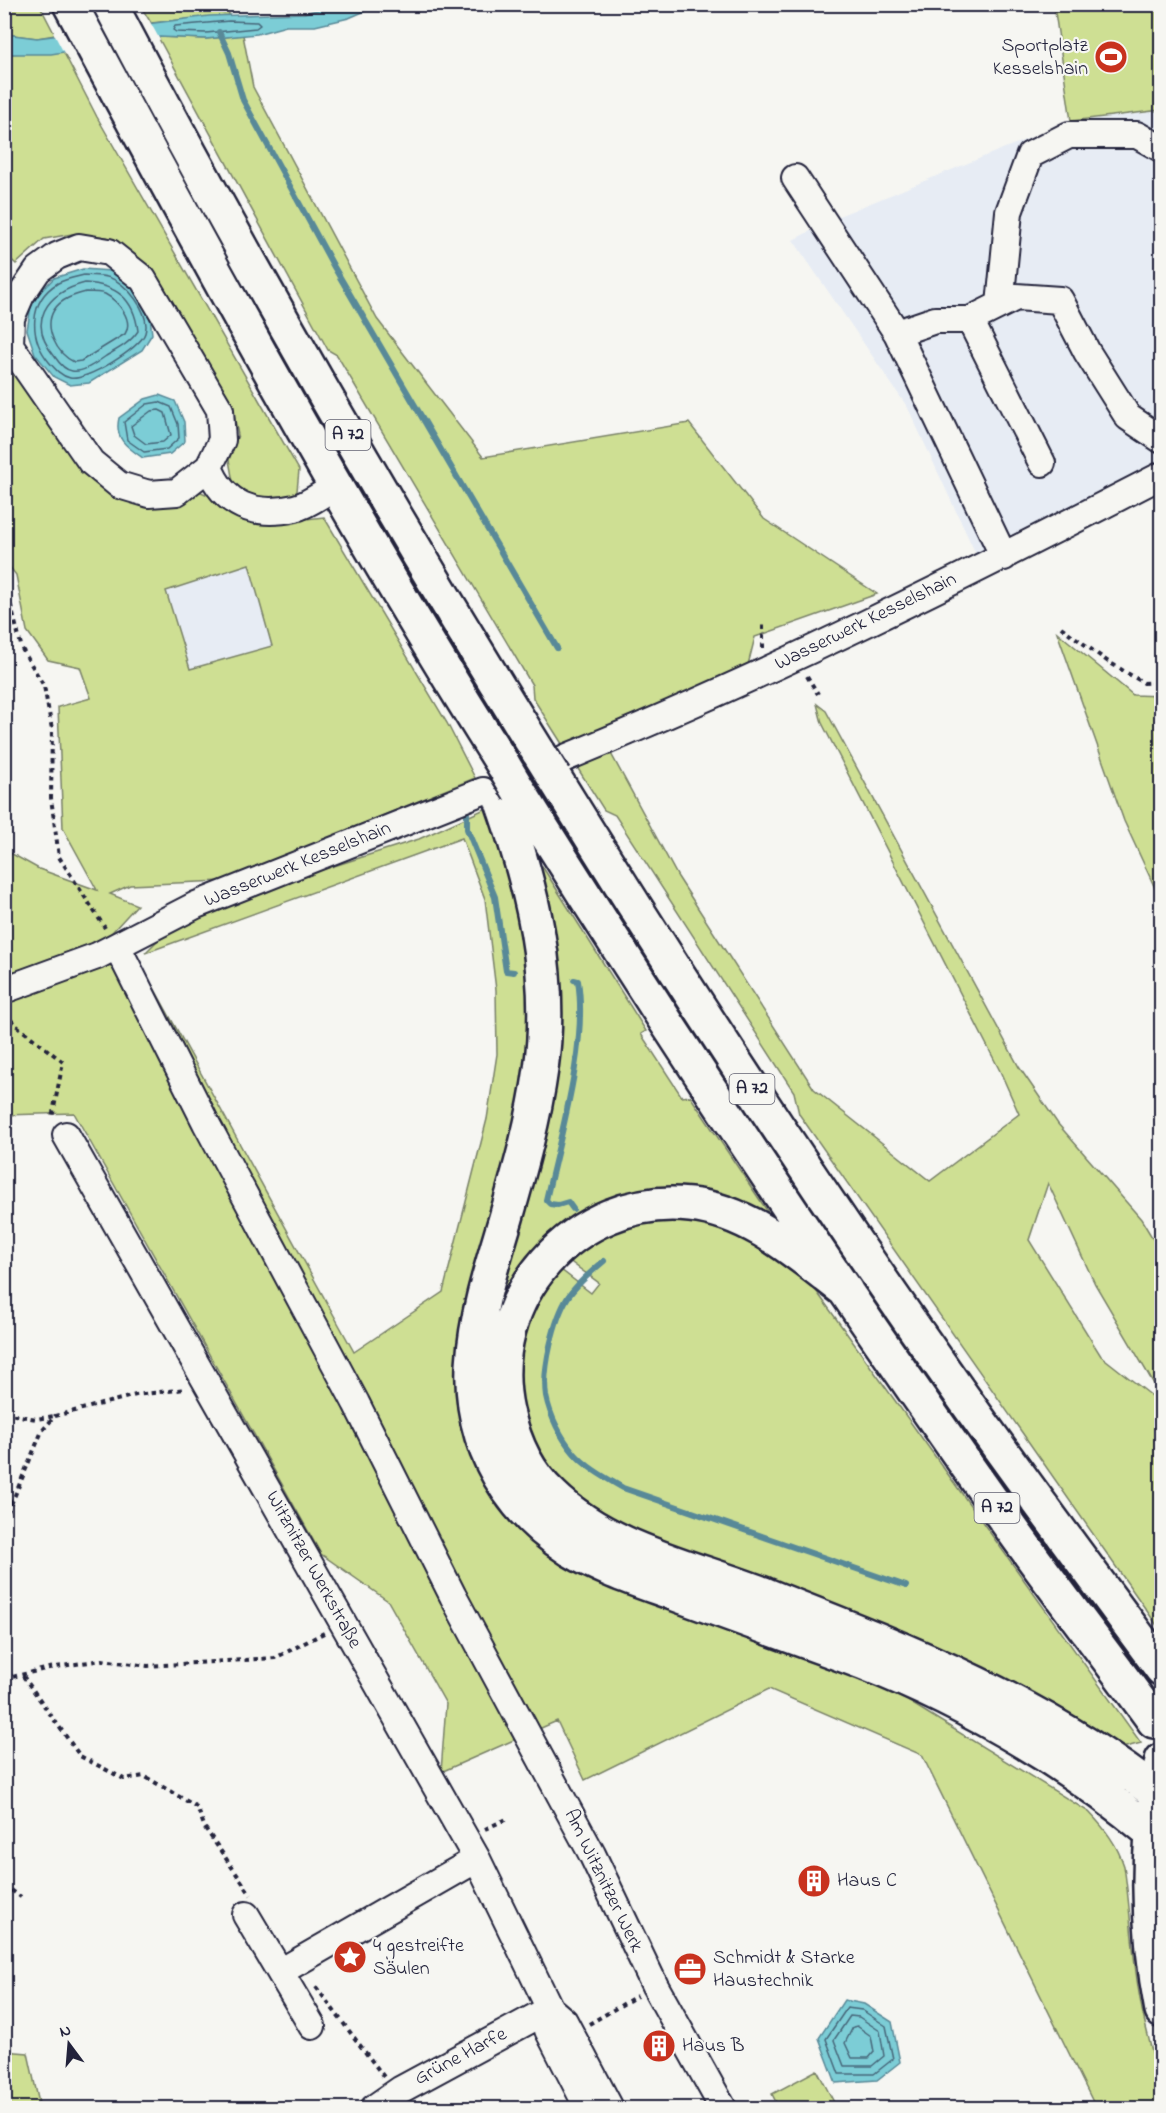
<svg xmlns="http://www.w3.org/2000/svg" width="1166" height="2113" viewBox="0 0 1166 2113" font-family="'Indie Flower',sans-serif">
<rect width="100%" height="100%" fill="#f6f6f2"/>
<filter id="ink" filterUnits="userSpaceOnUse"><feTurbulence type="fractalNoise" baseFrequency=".0167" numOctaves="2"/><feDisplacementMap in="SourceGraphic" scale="12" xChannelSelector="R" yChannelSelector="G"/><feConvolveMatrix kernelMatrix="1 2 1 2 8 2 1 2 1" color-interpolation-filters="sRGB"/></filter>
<g filter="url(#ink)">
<path fill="#e7ecf4" d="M1161,110V465L981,565L908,408L793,240L839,216L1071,121Z
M249,564L272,646L190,669L166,591Z"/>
<path fill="#cedf93" stroke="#788067" stroke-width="1.5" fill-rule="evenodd" d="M39,4L55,35L37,38L5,34V5Z
M140,5H228L229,15L151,23Z
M1054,5H1161V110L1071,121Z
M243,35L253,87L377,319L483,457L689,423L764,519L877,594L755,637L748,665L564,747L533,698L532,685L337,355L328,350L158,37L206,39Z
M63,51L97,117L299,470L297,491L286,503L253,499L233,482L229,460L238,435L232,405L146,264L107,237L72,234L44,239L16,264L5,254V54Z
M4,348L16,373L96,483L116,497L199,491L270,523L324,517L447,723L475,778L222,881L130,885L110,894L137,905L104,941L153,986L354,1352L443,1292L487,1119L497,1054L496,990L485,899L462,838L145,953L167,931L271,886L419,839L489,807L522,906L533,1024L467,1435L822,1663L903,1698L1089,1812C1105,1829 1117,1844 1124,1866C1131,1912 1132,1959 1141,2004C1147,2039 1161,2074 1161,2108H1096L922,1755L769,1689L585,1780L557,1721L441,1772L446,1704L388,1601L321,1554L74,1113L5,1115V850L39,869L97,890L63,828L58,707L91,698L80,667L48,660L27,631L16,575L5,561ZM249,564L272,646L190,669L166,591Z
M1057,632L1133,695L1161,696V901L1124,821Z
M817,704L826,711L1019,1067L1058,1124L1141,1219L1161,1252V1396L1095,1284L1048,1183L1029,1240L1101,1356L1161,1403V1631L799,1114L794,1092L615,815L604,810L575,764L609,750L678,877L814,1089L930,1181L1019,1114L1000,1071L822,723Z
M542,866L646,1031L641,1034L682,1097L690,1096L768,1212L759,1218C738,1208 715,1197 691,1194C584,1184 484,1275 492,1384C495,1432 521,1480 556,1512C598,1552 682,1573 737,1594C812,1622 884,1653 957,1685C953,1686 951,1687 947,1686C915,1682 882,1661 852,1649C818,1634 782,1621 747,1608C686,1586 619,1569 565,1533C542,1517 522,1495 508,1471C447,1363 509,1256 536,1150C550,1093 559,1017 553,959C550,929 543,900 535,871Z
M709,1216L790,1261L817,1292L1141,1743L1126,1747H1116L592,1514L540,1465L513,1387L532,1295L561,1270L591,1293L599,1283L572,1263L567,1254L607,1227Z
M4,2051L28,2053L40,2108H5Z
M817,2070L837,2108H779L772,2094Z"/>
<path fill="#7ccdd6" stroke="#588998" stroke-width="1.5" d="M339,5H379L349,18L315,26H286L257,34L206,39L159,37L51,54H5V34L37,38L209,16L304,13Z
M83,269L111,271L129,284L149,308L152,334L142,350L89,383L70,385L54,377L35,354L27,330L32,300L54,278Z
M159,395L175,401L184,422L185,441L170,454L143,458C127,447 114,439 119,418L145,399Z
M844,2000L864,2004L892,2022L900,2062L877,2080L836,2083L819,2038Z"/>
<path fill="#f6f6f2" d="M149,20L160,40L65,55L53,32Z"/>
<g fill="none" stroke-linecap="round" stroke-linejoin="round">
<path stroke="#466679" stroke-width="1.5" d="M229,21L257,22L260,25L256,28L206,33L176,32L173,30L175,26Z
M84,275C91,276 100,275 107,277C126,281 151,313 145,333C141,348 85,382 70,378C61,376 55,369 49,362C29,338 28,301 58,283C65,279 76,277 84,275Z
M85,283C116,285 134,298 138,331C130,343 118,349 106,356C97,362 84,373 72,371C65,370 59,363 55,357C26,322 46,293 85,283Z
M86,292C92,292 100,292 105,294C118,301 134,320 125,334L81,361L74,362C57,354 43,328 54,310C61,299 74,295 86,292Z
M159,402L171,407L178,424L179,438L167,449L144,452L127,440L124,422L147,404Z
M159,410L165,413L171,435L163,442L146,444L134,435L131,426L151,411Z
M847,2008L862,2010L886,2026L893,2059L874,2074H839L826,2039Z
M850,2016L859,2017L880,2031L884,2056L872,2066H844L834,2040Z
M857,2026L871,2036L874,2052L869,2058H852L845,2043L853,2027Z"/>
<path stroke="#588998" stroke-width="6" d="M219,32L229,53L243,100L334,267L557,648
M4,279L19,287
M467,814V829L495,897L506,971L514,972
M573,1209L568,1202L558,1205L550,1204L546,1200C560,1137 588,1044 578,981L574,980
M604,1261C592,1271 577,1284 568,1297C554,1319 542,1370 546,1396C550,1416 561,1438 574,1453C587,1468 606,1478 623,1488L906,1586"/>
<defs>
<path id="minor" d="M795,178L897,333L1004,557
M1000,305L1009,212L1030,155L1069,135H1137L1162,149
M970,320L1016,297L1060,300L1087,352L1128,417L1162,440
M897,333L935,320H970L1042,463
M209,467L177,492L149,494L119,485L91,462L10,345L11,318L21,295L38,270L57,256L79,247L109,252L143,279L220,410L222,440L209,467C224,506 255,517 295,508C308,505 323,493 336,486
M565,758C769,675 966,576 1162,475
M117,946L206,1123L356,1403L453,1596L592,1854L655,1986L723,2108
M4,990L97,956L196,905L483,791
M66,1135L477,1859L550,2009L564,2021L610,2108
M246,1915L280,1972L477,1859
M280,1972L312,2026
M550,2009L548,2030L588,2108
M374,2108L400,2090L550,2009"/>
<path id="major" d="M1162,1760C1146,1843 1146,1928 1162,2011"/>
<path id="highway" d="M70,4C208,262 348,519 504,766
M110,4C244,259 387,508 539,753
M554,777C683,986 818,1192 960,1393C1026,1486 1094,1577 1162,1669
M519,791C675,1041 838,1286 1009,1525C1056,1591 1106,1655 1154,1721
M501,799C532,887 554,975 541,1069C534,1120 520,1169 506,1218C478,1312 447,1401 508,1490C525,1515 546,1534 571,1550C604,1570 643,1582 678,1595C733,1615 788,1635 843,1655C953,1695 1061,1757 1151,1832L1162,1829
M846,1291C800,1256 751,1211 690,1205C575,1193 482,1299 507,1411C514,1442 528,1473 552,1495C607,1549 691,1566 761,1593C901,1648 1043,1702 1162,1798"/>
</defs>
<use href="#minor" stroke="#22223b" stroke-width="30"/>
<use href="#major" stroke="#22223b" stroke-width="38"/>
<use href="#highway" stroke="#22223b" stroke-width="38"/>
<path stroke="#22223b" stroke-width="4" stroke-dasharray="4.5 4.5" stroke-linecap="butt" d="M4,579L22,649L44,686L52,729L51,798L59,857L105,928
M1061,627L1107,661L1144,683L1162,682
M763,648V624
M807,676L818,694
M4,1013L17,1026L63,1062L52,1118
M4,1413L36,1419L54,1416
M4,1521L42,1431L55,1416L136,1395L185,1389
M4,1666L11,1676
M23,1676L80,1756L124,1779L144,1776L197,1807L205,1828L251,1895
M4,1679L49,1668L102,1660L148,1666L275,1658L324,1633
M485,1829L507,1819
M4,1885L21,1897
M316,1987L384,2077
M589,2024L637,1996"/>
<use href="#minor" stroke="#f6f6f2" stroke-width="26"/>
<use href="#major" stroke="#f6f6f2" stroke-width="33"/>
<use href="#highway" stroke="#f6f6f2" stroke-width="33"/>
<defs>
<path id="highway-bridge" d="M539,753L554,777
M504,766L519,791"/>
</defs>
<use href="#highway-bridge" stroke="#22223b" stroke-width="38" stroke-linecap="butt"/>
<use href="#highway-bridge" stroke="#f6f6f2" stroke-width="33"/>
</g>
</g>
<defs>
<symbol id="stadium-disc" viewBox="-11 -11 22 22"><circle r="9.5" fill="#c8321e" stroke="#f6f6f2"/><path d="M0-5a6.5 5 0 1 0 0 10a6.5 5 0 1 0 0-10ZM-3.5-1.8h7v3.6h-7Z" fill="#fff"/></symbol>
<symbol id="building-disc" viewBox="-11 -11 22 22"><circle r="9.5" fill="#c8321e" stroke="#f6f6f2"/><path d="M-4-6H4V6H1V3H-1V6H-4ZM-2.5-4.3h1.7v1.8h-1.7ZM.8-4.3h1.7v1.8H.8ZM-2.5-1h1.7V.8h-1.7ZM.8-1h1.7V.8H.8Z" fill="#fff"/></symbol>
<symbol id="sight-disc" viewBox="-11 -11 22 22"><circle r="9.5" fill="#c8321e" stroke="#f6f6f2"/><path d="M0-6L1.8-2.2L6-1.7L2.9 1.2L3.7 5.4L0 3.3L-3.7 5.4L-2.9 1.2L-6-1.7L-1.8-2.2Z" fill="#fff"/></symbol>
<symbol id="office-disc" viewBox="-11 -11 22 22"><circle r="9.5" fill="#c8321e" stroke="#f6f6f2"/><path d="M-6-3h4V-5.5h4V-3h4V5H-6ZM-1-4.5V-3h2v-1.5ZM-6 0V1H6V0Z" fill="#fff"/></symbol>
</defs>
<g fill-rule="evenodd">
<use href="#stadium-disc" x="1092" y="38" width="38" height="38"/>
<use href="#building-disc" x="795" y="1862" width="38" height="38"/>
<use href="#sight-disc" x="331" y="1938" width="38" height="38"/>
<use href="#office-disc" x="671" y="1950" width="38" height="38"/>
<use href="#building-disc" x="640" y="2027" width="38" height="38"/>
</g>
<g text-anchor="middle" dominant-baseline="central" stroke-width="4.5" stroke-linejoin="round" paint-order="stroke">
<g fill="#f6f6f2" stroke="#626272" stroke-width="1.5">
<rect x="325.5" y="420" width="45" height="30" rx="4.5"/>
<rect x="729.5" y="1074" width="45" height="30" rx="4.5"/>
<rect x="974.5" y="1493" width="45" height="30" rx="4.5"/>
</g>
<g font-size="18" font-weight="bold" fill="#22223b">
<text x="348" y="435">A 72</text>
<text x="752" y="1089">A 72</text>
<text x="997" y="1508">A 72</text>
</g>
<g font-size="20" fill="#22223b" stroke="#f6f6f2" text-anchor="start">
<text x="1088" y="46" text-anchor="end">Sportplatz<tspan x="1088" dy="23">Kesselshain</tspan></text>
<text x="837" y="1881">Haus C</text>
<text x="373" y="1946">4 gestreifte<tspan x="373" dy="23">Säulen</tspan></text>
<text x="713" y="1958">Schmidt &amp; Starke<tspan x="713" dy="23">Haustechnik</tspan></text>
<text x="682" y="2046">Haus B</text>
</g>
<g font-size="20" fill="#22223b" stroke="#f6f6f2">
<text transform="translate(866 622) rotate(-26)">Wasserwerk Kesselshain</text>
<text transform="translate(298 865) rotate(-22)">Wasserwerk Kesselshain</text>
<text transform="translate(313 1570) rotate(61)">Witznitzer Werkstraße</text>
<text transform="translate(603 1881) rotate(64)">Am Witznitzer Werk</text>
<text transform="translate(461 2057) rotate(-28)">Grüne Harfe</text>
</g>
</g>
<rect width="1166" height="2113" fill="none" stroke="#f6f6f2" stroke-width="24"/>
<rect x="12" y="12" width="1142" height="2089" fill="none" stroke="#22223b" stroke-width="2" filter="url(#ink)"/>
<g transform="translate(69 2044) rotate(344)" stroke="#f6f6f2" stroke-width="4.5" paint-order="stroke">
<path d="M0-4.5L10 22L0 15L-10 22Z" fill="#22223b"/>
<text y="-9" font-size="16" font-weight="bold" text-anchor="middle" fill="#22223b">N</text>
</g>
</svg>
